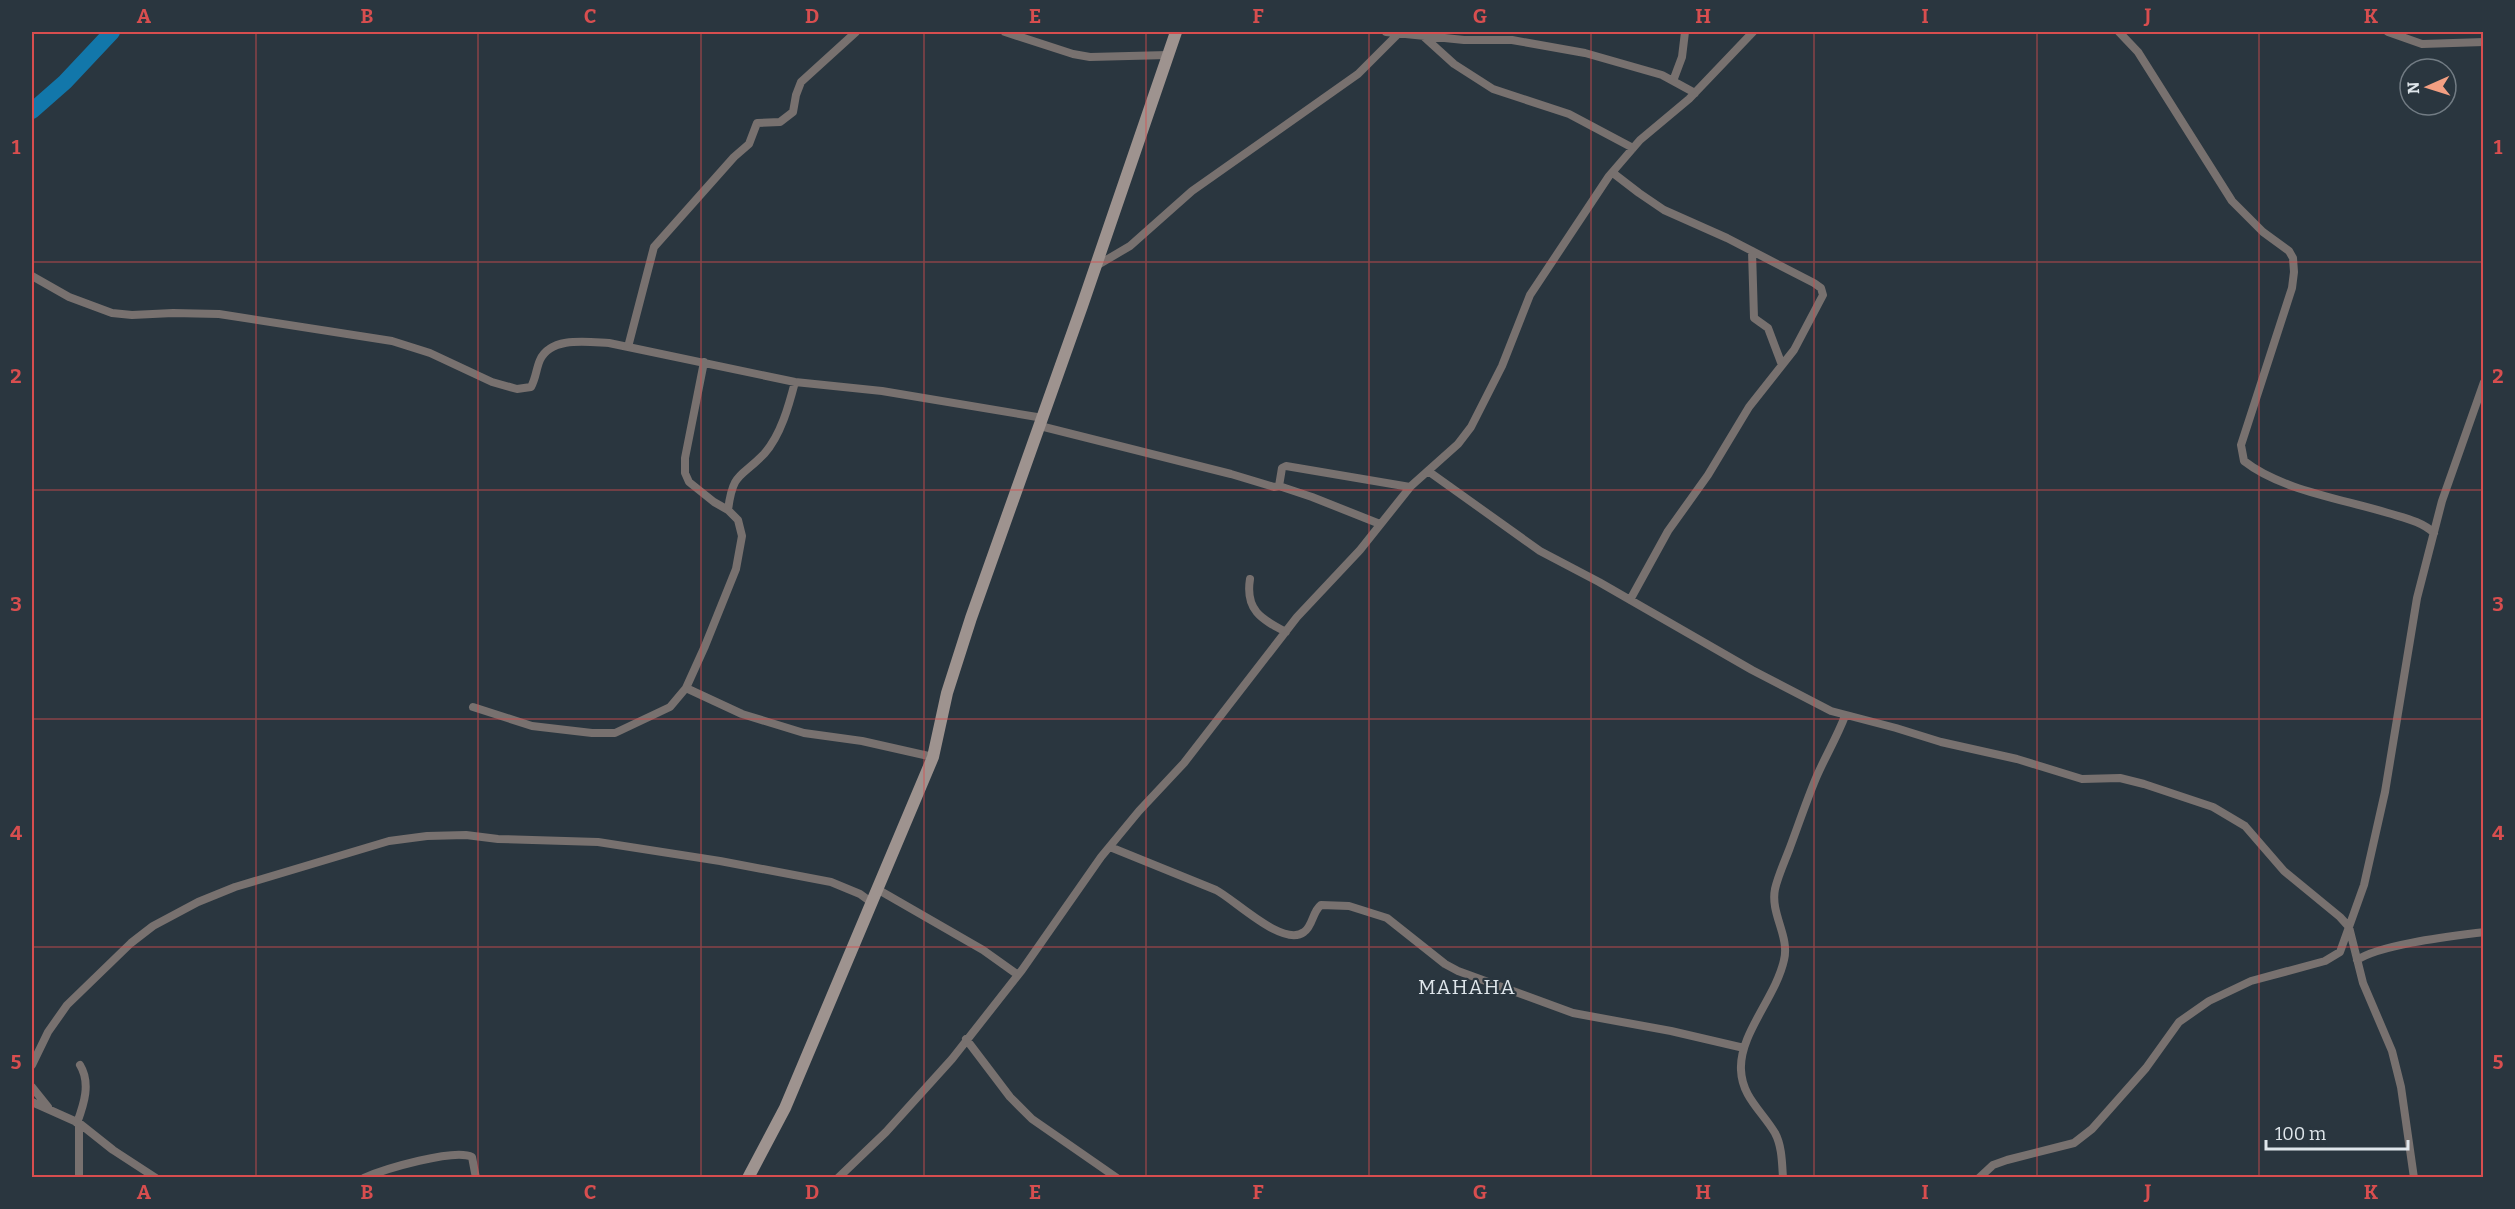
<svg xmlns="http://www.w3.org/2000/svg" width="2515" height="1209" viewBox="0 0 2515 1209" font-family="Bitter,serif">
<rect width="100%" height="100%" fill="#2a363f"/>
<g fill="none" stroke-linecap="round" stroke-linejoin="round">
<path stroke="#1277aa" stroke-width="16" d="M32,111L65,82L112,32"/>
<path stroke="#78716f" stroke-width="8" d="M1005,32L1073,54L1090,57L1168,55
M1386,32L1464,40H1512L1585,53L1662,75L1695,93
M2119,32L2138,52L2232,201L2263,232L2289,251L2293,258L2294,272L2292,288L2241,445L2244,461C2281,490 2342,499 2388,513C2404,518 2421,521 2434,533
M2388,32L2422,44L2484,42
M1422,35L1454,64L1493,89L1569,114L1633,148
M1673,81L1682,57L1685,32
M1613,173L1639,193L1664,210L1727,238L1814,283L1821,288L1823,295L1794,350L1749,407L1708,475L1668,531L1630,600
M1752,251L1754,318L1768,328L1782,365
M1096,266L1130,246L1192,191L1358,74L1399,33
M32,276L69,297L112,313L132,315L173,313L219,314L392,341L430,353L492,382L517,389L531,387C536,378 536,369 540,360C551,336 588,342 609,343L795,382L882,391L1043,418
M628,347L654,247L734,157L749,144L757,123L780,122L793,112L796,95L801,82L856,32
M1040,426L1231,474L1274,487L1279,486L1282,468L1286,466L1410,487
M1428,471L1540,551L1599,582L1752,670L1831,711L1896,728L1941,742L2017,759L2082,779L2120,778L2144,784L2213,807L2245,826L2284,871L2340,917L2349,927L2363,983L2392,1051L2401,1087L2414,1178
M1279,486L1312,497L1380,524
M728,510C733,471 741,478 764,454C781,435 789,405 795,382
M1250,579C1245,610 1261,619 1286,632
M686,688L742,714L804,733L862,741L933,757
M473,707L532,726L592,733H615L670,707L686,688L705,646L736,569L742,536L738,520L728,510L714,502L689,482L685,473V458L704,362
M1110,847L1216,890C1234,899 1283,948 1304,932C1313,926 1312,912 1321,905L1349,906L1387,918L1445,964L1458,971L1573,1013L1671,1031L1744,1048
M877,889L983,950L1018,975
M2357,960C2381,944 2453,936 2484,932
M966,1039L1010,1097L1032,1119L1117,1178
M32,1065L48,1032L67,1005L131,943L153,926L198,902L235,887L389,841L427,836L466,835L498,839L598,842L720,861L831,882L860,894L871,902
M32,1087L48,1107
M32,1102L79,1123L113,1150L156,1178
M77,1123C84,1104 91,1083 80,1065
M79,1123V1178
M364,1178C384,1169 455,1148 472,1157L476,1178
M838,1178L886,1132L952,1059L1022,970L1101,857L1139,811L1184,763L1297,617L1360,550L1411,486L1458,444L1471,427L1502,366L1530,295L1609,176L1640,140L1689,99L1753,32
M1783,1178C1782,1163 1782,1146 1775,1133C1762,1111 1742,1097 1741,1070C1739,1034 1776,997 1784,960C1790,936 1770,914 1775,889C1778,876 1784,863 1789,850C1798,826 1806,802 1816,778C1825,757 1837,737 1845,716
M1979,1178L1993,1165L2007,1160L2074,1143L2092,1129L2146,1068L2179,1022L2209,1001L2251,981L2325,961L2340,952L2364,885L2385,792L2417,598L2442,501L2484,382"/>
<path stroke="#9e938f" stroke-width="12" d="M748,1178L785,1108L933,757L947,693L971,618L1082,306L1176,32"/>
</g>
<path fill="none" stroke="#d84e4f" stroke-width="1.5" stroke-opacity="0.55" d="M256,32V1178M478,32V1178M701,32V1178M924,32V1178M1146,32V1178M1369,32V1178M1591,32V1178M1814,32V1178M2037,32V1178M2259,32V1178M32,262H2484M32,490H2484M32,719H2484M32,947H2484"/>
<g text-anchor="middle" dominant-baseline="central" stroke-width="4.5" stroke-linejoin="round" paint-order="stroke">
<g font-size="20" letter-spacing="1.5" fill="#dfe6eb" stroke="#2a363f">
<text x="1467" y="987">MAHAHA</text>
</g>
</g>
<rect width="2515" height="1209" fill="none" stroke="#2a363f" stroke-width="66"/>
<g transform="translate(2428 87) rotate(267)"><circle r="28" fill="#2a363f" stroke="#727c84" stroke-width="1.5"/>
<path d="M0-4.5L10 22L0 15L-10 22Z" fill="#f39f82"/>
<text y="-9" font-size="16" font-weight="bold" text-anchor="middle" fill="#dfe6eb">N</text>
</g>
<path d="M2266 1140v9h142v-9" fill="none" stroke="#dfe6eb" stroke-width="3"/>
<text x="2275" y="1140" font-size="18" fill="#dfe6eb" stroke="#2a363f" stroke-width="4.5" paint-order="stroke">100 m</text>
<rect x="33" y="33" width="2449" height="1143" fill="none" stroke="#d84e4f" stroke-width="2"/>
<g font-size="20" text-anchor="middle" font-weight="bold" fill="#d84e4f">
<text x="144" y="23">A</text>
<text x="367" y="23">B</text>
<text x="590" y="23">C</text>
<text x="812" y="23">D</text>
<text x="1035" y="23">E</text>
<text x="1258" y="23">F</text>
<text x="1480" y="23">G</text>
<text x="1703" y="23">H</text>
<text x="1925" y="23">I</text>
<text x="2148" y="23">J</text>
<text x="2371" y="23">K</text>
<text x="16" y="154">1</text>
<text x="2498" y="154">1</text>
<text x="16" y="383">2</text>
<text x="2498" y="383">2</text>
<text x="16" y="611">3</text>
<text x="2498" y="611">3</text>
<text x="16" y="840">4</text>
<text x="2498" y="840">4</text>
<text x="16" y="1069">5</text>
<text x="2498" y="1069">5</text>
<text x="144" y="1199">A</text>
<text x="367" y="1199">B</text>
<text x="590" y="1199">C</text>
<text x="812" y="1199">D</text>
<text x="1035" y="1199">E</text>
<text x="1258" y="1199">F</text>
<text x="1480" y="1199">G</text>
<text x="1703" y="1199">H</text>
<text x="1925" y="1199">I</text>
<text x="2148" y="1199">J</text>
<text x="2371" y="1199">K</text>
</g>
</svg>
